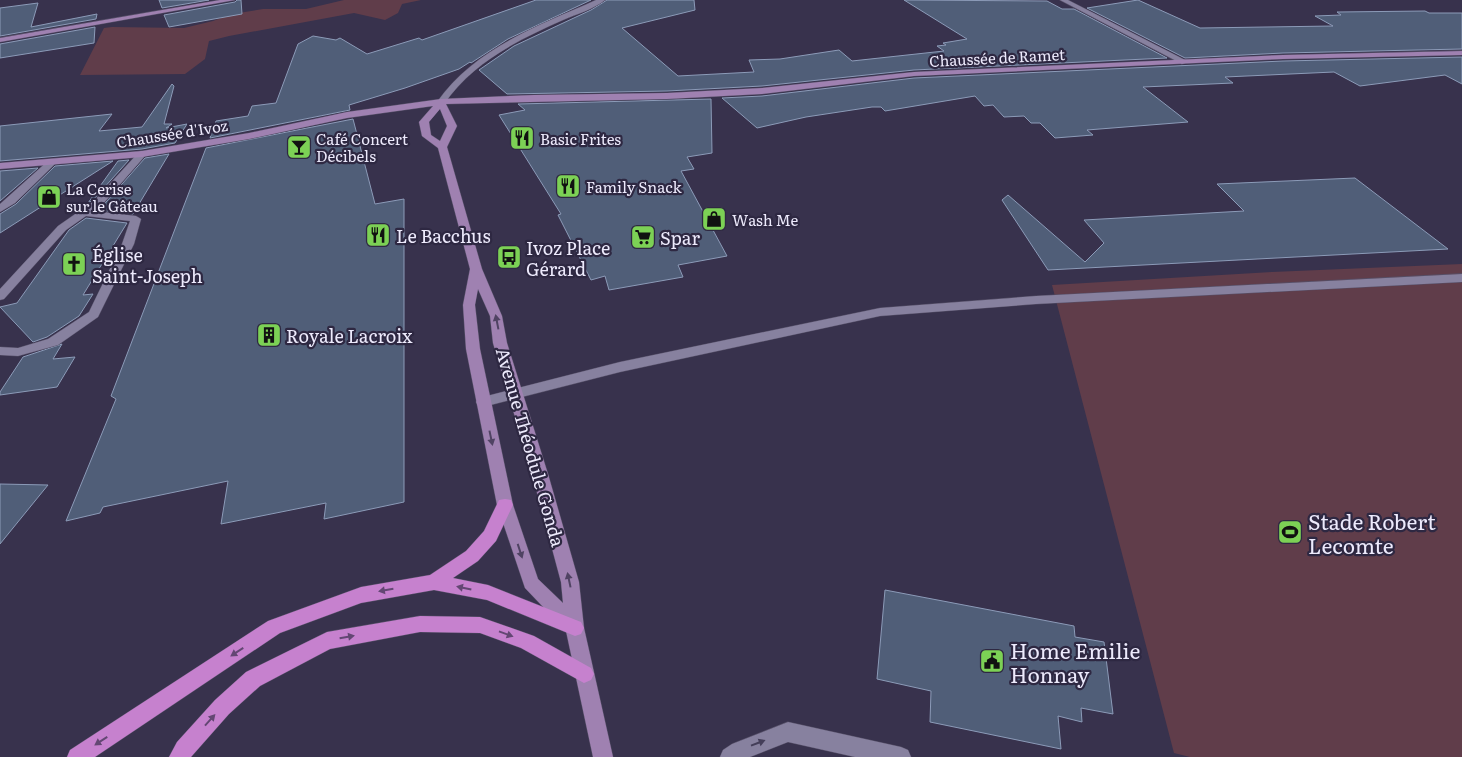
<svg xmlns="http://www.w3.org/2000/svg" width="1462" height="757" viewBox="0 0 1462 757" font-family="Literata,serif">
<rect width="100%" height="100%" fill="#38324d"/>
<path fill="#603d4a" d="M344,0H421L402,4L398,13L385,20L354,13L229,36L209,41L205,59L185,74L80,75L104,28L112,27L184,28L213,21L232,14L263,9H306Z
M1462,264V757H1190L1174,753L1052,285L1272,272Z"/>
<path fill="#505e78" stroke="#8c9bb8" d="M159,0H209L162,8Z
M237,0H241L242,14L169,27L164,15L235,2Z
M536,0H591L508,39L471,63L470,62L459,69L405,88L349,105L350,110L210,138L216,121L248,116L252,106L276,103L298,44L313,36L336,40L340,38L367,54L419,38L422,40Z
M607,0H694L695,10L622,28L678,76L754,72L749,60L780,59L839,50L852,61L944,51L937,46L946,45L943,43L967,39L904,0L1047,1L1062,9H1074L1167,58L914,70L762,86L667,91L507,94L479,70L514,46L591,10Z
M1138,0L1200,28L1333,26L1315,16L1341,15L1337,12L1425,11L1429,13H1462V49L1283,53L1185,58L1087,8Z
M38,3L31,27L97,14L96,19L0,36V8Z
M95,27L94,43L0,58V44Z
M1462,57V84L1445,75L1360,86L1334,72L1225,77L1233,83L1143,87L1188,122L1087,130L1093,135L1055,138L1040,123H1031L1024,116L1004,117L993,105L984,106L975,96L885,111L881,107H872L806,117L757,128L722,98L762,96L914,78L1283,61Z
M172,84L174,86L164,124H172L166,128L187,124L175,143L142,149L0,161V126L112,114L99,131L142,127Z
M711,99L712,153L687,157L694,169L681,171L727,256L678,265L683,277L609,290L605,276L591,280L558,215L561,214L499,115L525,110L518,104Z
M353,119L375,204L404,199V502L324,519L326,503L221,524L228,481L103,507L100,513L66,521L116,399L111,396L206,148Z
M169,154L133,214L99,210L145,158Z
M129,160L93,200L88,203L118,161Z
M113,161L0,233V214L16,204L55,166Z
M38,168L0,201V171Z
M1355,178L1448,249L1048,270L1002,200L1008,195L1085,262L1104,243L1084,220L1244,211L1217,184Z
M86,218L127,223L83,295L93,294L79,316L47,337L33,342L0,307L17,303L69,230Z
M62,344L53,359L75,357L57,387L0,395V392L23,357Z
M0,484L48,485L0,544Z
M885,590L1074,626L1075,637L1104,642L1113,714L1081,708L1082,722L1058,716L1061,749L930,722L931,691L877,679Z"/>
<g fill="none" stroke-linecap="round" stroke-linejoin="round">
<defs>
<path id="service" d="M52,159L55,160V164L15,203L0,212V204L49,160Z
M1462,274V282L1036,304L880,316L620,372L483,407L478,406L476,402L478,398L483,397L620,362L880,308L1036,296Z"/>
<path id="minor" d="M596,0H605C594,9 577,14 563,20C518,40 473,62 444,104L437,102C475,48 538,26 596,0Z
M1060,0H1068L1189,62L1182,64Z
M142,151L145,152V156L102,205L94,211L136,216L141,219L134,244L98,317L58,345L18,356L0,355V347L18,348L48,339L89,312L122,244L130,221L86,216L66,230L4,299L0,300V289L58,226L94,201L139,152Z
M788,722L901,747L908,750L911,757H855L788,742L750,757H720L723,750L732,744Z"/>
<path id="secondary" d="M220,0H235L0,42V38Z
M1462,51V55L1283,59L914,76L762,94L667,99L446,104L457,126L447,147L482,269L502,316L507,343L548,474L579,582L584,628L613,757H593L566,631L525,588L497,505L466,349L463,305L470,269L438,148L422,136L419,122L433,106L347,118L249,139L142,157L0,169V163L142,151L249,133L347,112L441,99L534,95L667,93L762,88L914,72L1283,55ZM440,109L447,126L440,141L431,135L429,122ZM478,289L490,316L493,343L532,474L561,582L563,603L538,579L513,505L480,349L475,305Z"/>
<path id="trunk" d="M505,499L511,500L513,505L496,541L478,561L453,578L488,585L581,622L584,628L581,634L575,636L487,600L434,590L361,603L280,633L95,757H67L70,750L268,621L361,587L430,575L466,551L484,531L499,500Z
M420,616L480,617L534,636L591,668L594,674L591,680L584,683L521,648L480,633L420,632L330,649L260,686L229,714L191,757H169L177,742L215,700L246,672L327,632Z"/>
</defs>
<use href="#service" stroke="#554f67" stroke-width="1"/>
<use href="#minor" stroke="#554f67" stroke-width="1"/>
<use href="#secondary" stroke="#554f67" stroke-width="1"/>
<use href="#trunk" stroke="#554f67" stroke-width="1"/>
<use href="#service" fill="#87819f" fill-rule="evenodd"/>
<use href="#minor" fill="#87819f" fill-rule="evenodd"/>
<use href="#secondary" fill="#9f81b1" fill-rule="evenodd"/>
<use href="#trunk" fill="#c681ce" fill-rule="evenodd"/>
</g>
<defs><path id="oneway-solid" d="M-6-.8H1V-3.2L6.5 0L1 3.2V.8H-6Z" transform="scale(1.25)"/></defs>
<g fill="#504363">
<use href="#oneway-solid" transform="translate(497 322) rotate(-101)"/>
<use href="#oneway-solid" transform="translate(491 438) rotate(78)"/>
<use href="#oneway-solid" transform="translate(520 551) rotate(72)"/>
<use href="#oneway-solid" transform="translate(569 580) rotate(-102)"/>
</g>
<g fill="#634773">
<use href="#oneway-solid" transform="translate(464 588) rotate(-168)"/>
<use href="#oneway-solid" transform="translate(386 590) rotate(170)"/>
<use href="#oneway-solid" transform="translate(506 634) rotate(20)"/>
<use href="#oneway-solid" transform="translate(347 637) rotate(-10)"/>
<use href="#oneway-solid" transform="translate(237 652) rotate(147)"/>
<use href="#oneway-solid" transform="translate(210 720) rotate(-48)"/>
<use href="#oneway-solid" transform="translate(101 741) rotate(147)"/>
</g>
<use fill="#443e59" href="#oneway-solid" transform="translate(758 743) rotate(-21)"/>
<defs>
<symbol id="restaurant-square" viewBox="-11 -11 22 22"><rect x="-9" y="-9" width="18" height="18" rx="4" fill="#7cd155" stroke="#2e2842"/><path d="M-5-6h1v4h1v-4h1v4h1v-4h1v5L-1.5 .5V6h-2V.5L-5-1ZM5-6V6H3V1.5H1.5Q1.5-4 5-6Z" fill="#111"/></symbol>
<symbol id="bar-square" viewBox="-11 -11 22 22"><rect x="-9" y="-9" width="18" height="18" rx="4" fill="#7cd155" stroke="#2e2842"/><path d="M-6-5H6L.8 .8V4.5H3.5V6h-7V4.5H-.8V.8Z" fill="#111"/></symbol>
<symbol id="shop-square" viewBox="-11 -11 22 22"><rect x="-9" y="-9" width="18" height="18" rx="4" fill="#7cd155" stroke="#2e2842"/><path d="M-5-2.5h2.3a2.7 3.5 0 0 1 5.4 0H5L5.5 6h-11ZM-1.5-2.5h3a1.5 2.3 0 0 0-3 0Z" fill="#111"/></symbol>
<symbol id="supermarket-square" viewBox="-11 -11 22 22"><rect x="-9" y="-9" width="18" height="18" rx="4" fill="#7cd155" stroke="#2e2842"/><path d="M-6-5.5h2.5l.6 2H6L4.5 2H-2.5L-4.4-4H-6ZM-1.5 3.2a1.3 1.3 0 1 0 .1 0ZM3 3.2a1.3 1.3 0 1 0 .1 0Z" fill="#111"/></symbol>
<symbol id="bus-square" viewBox="-11 -11 22 22"><rect x="-9" y="-9" width="18" height="18" rx="4" fill="#7cd155" stroke="#2e2842"/><path d="M-5-6H5V4H4V6H2V4H-2V6H-4V4H-5ZM-3.5-4V0h7V-4ZM-3.5 1.2v1.5H-2V1.2ZM2 1.2v1.5H3.5V1.2Z" fill="#111"/></symbol>
<symbol id="church-square" viewBox="-11 -11 22 22"><rect x="-9" y="-9" width="18" height="18" rx="4" fill="#7cd155" stroke="#2e2842"/><path d="M-1.2-6h2.4v3.5h3.3v2.4h-3.3V6h-2.4V-.1h-3.3v-2.4h3.3Z" fill="#111"/></symbol>
<symbol id="building-square" viewBox="-11 -11 22 22"><rect x="-9" y="-9" width="18" height="18" rx="4" fill="#7cd155" stroke="#2e2842"/><path d="M-4-6H4V6H1V3H-1V6H-4ZM-2.5-4.3h1.7v1.8h-1.7ZM.8-4.3h1.7v1.8H.8ZM-2.5-1h1.7V.8h-1.7ZM.8-1h1.7V.8H.8Z" fill="#111"/></symbol>
<symbol id="stadium-square" viewBox="-11 -11 22 22"><rect x="-9" y="-9" width="18" height="18" rx="4" fill="#7cd155" stroke="#2e2842"/><path d="M0-5a6.5 5 0 1 0 0 10a6.5 5 0 1 0 0-10ZM-3.5-1.8h7v3.6h-7Z" fill="#111"/></symbol>
<symbol id="civic-square" viewBox="-11 -11 22 22"><rect x="-9" y="-9" width="18" height="18" rx="4" fill="#7cd155" stroke="#2e2842"/><path d="M-.6-6.5H3V-4.5H.6V-3L4-1V1h2V6H-6V1h2V-1L-.6-3ZM-1.2 2.5V6h2.4V2.5Z" fill="#111"/></symbol>
</defs>
<g fill-rule="evenodd">
<use href="#restaurant-square" x="508" y="124" width="28" height="28"/>
<use href="#bar-square" x="285" y="133" width="28" height="28"/>
<use href="#restaurant-square" x="554" y="172" width="28" height="28"/>
<use href="#shop-square" x="35" y="183" width="28" height="28"/>
<use href="#shop-square" x="700" y="205" width="28" height="28"/>
<use href="#restaurant-square" x="364" y="221" width="28" height="28"/>
<use href="#supermarket-square" x="629" y="223" width="28" height="28"/>
<use href="#bus-square" x="495" y="243" width="28" height="28"/>
<use href="#church-square" x="60" y="250" width="28" height="28"/>
<use href="#building-square" x="255" y="321" width="28" height="28"/>
<use href="#stadium-square" x="1276" y="518" width="28" height="28"/>
<use href="#civic-square" x="978" y="647" width="28" height="28"/>
</g>
<g text-anchor="middle" dominant-baseline="central" stroke-width="4.5" stroke-linejoin="round" paint-order="stroke">
<g font-size="15" fill="#edeafc" stroke="#2e2842">
<text transform="translate(997 57) rotate(-3)">Chaussée de Ramet</text>
<text transform="translate(172 133) rotate(-9)">Chaussée d'Ivoz</text>
</g>
<g font-size="15" fill="#edeafc" stroke="#2e2842" text-anchor="start">
<text x="316" y="138">Café Concert<tspan x="316" dy="17">Décibels</tspan></text>
<text x="540" y="138">Basic Frites</text>
<text x="586" y="186">Family Snack</text>
<text x="66" y="188">La Cerise<tspan x="66" dy="17">sur le Gâteau</tspan></text>
<text x="732" y="219">Wash Me</text>
</g>
<g font-size="18" fill="#edeafc" stroke="#2e2842" text-anchor="start">
<text x="396" y="235">Le Bacchus</text>
<text x="660" y="237">Spar</text>
<text x="526" y="247">Ivoz Place<tspan x="526" dy="21">Gérard</tspan></text>
<text x="92" y="254">Église<tspan x="92" dy="21">Saint-Joseph</tspan></text>
<text x="286" y="335">Royale Lacroix</text>
</g>
<g font-size="18" fill="#edeafc" stroke="#2e2842">
<text transform="translate(531 447) rotate(74)">Avenue Théodule Gonda</text>
</g>
<g font-size="21" fill="#edeafc" stroke="#2e2842" text-anchor="start">
<text x="1308" y="520">Stade Robert<tspan x="1308" dy="24">Lecomte</tspan></text>
<text x="1010" y="649">Home Emilie<tspan x="1010" dy="24">Honnay</tspan></text>
</g>
</g>
</svg>
